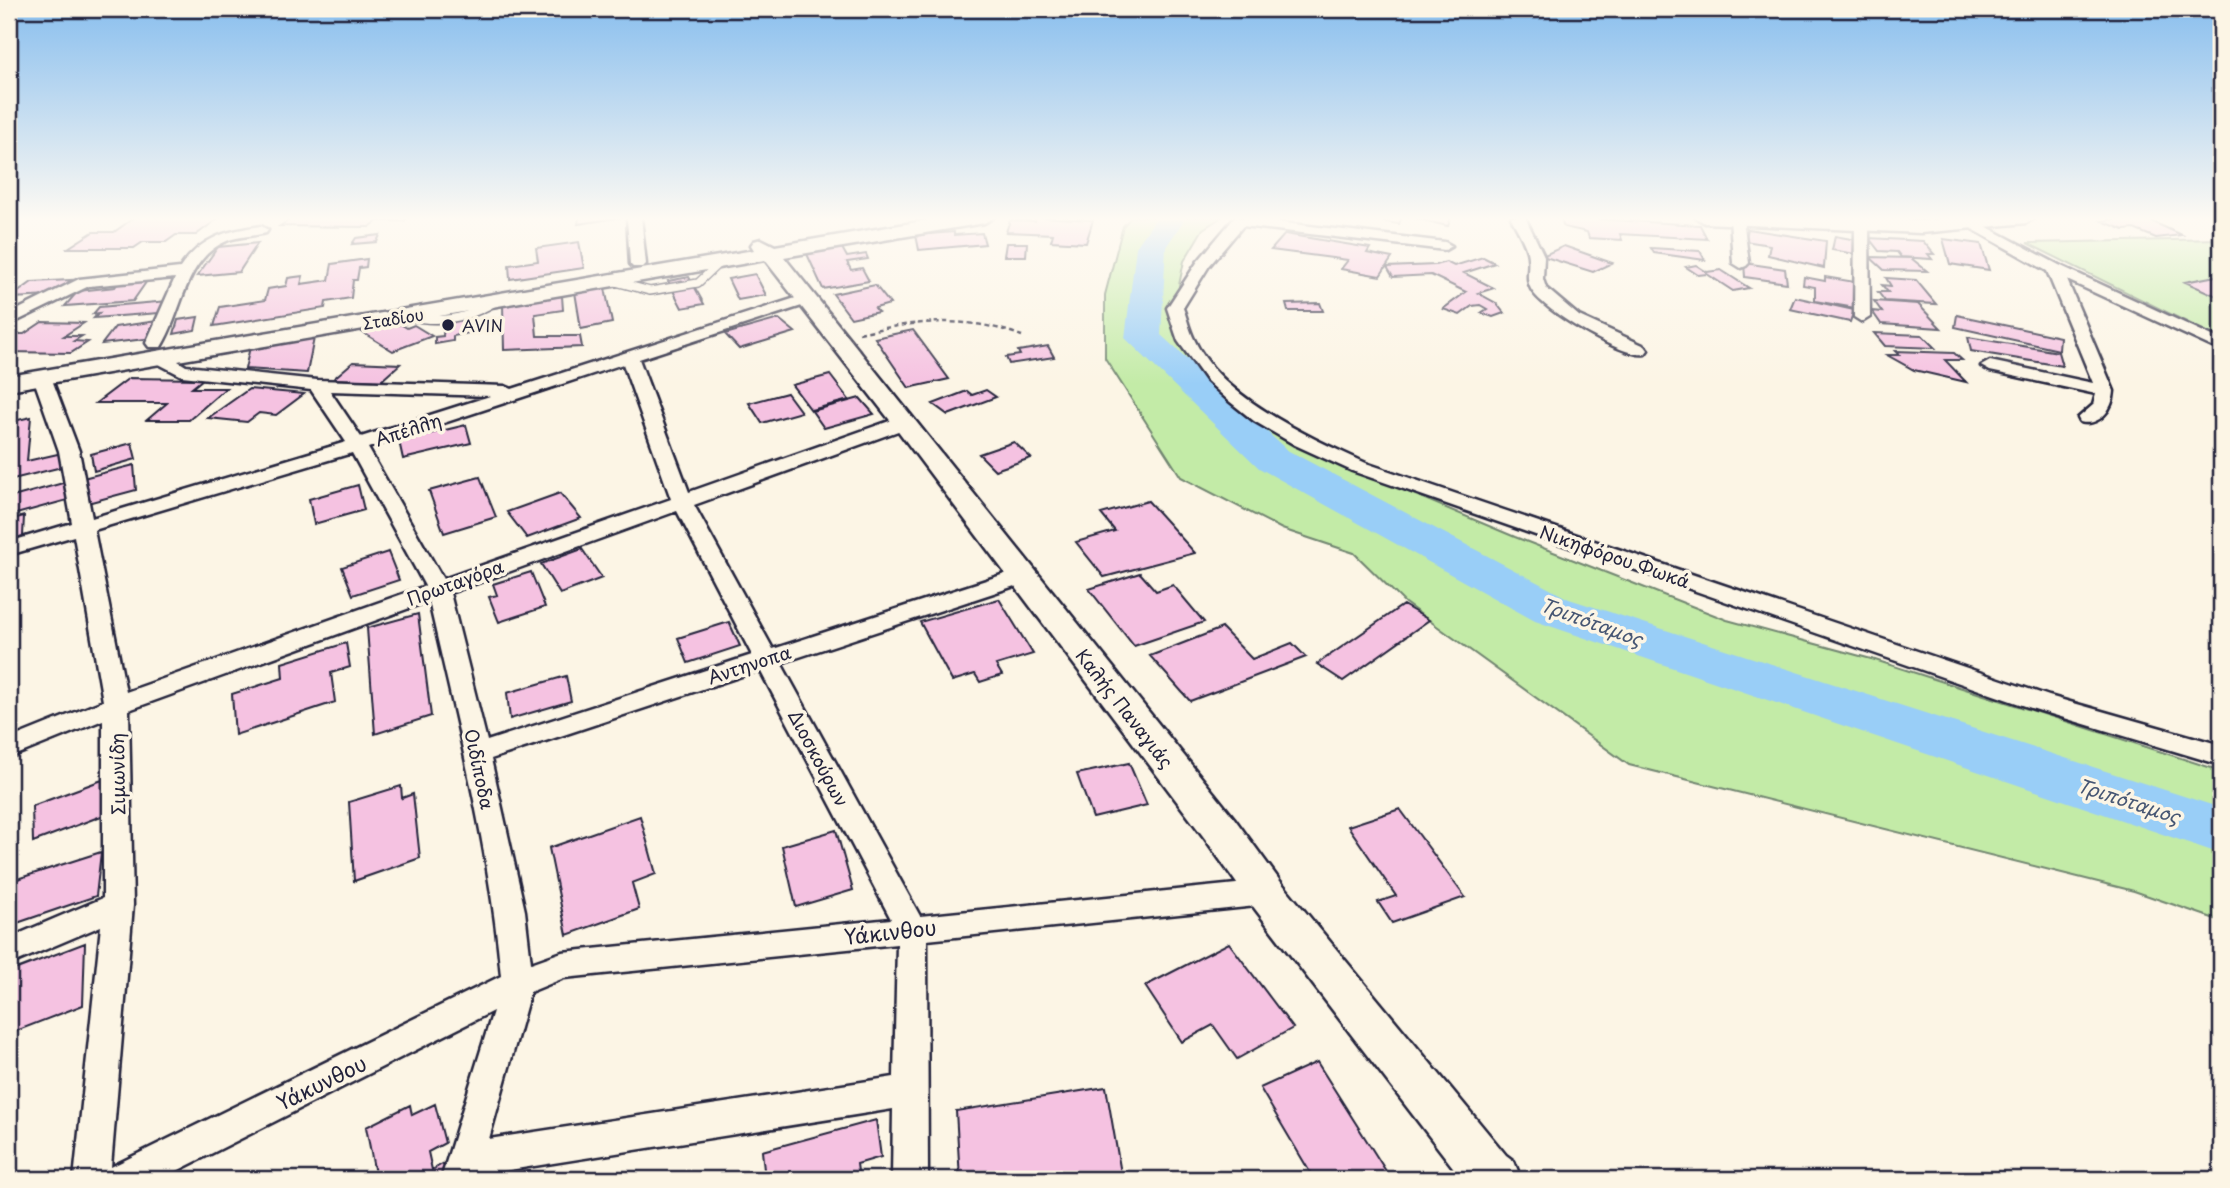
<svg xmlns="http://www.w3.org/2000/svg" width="2230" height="1188" viewBox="0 0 2230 1188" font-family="'Playpen Sans',sans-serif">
<rect width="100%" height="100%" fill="#fcf5e5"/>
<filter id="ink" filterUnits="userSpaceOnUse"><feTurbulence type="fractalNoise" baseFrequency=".0143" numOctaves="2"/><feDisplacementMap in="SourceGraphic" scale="14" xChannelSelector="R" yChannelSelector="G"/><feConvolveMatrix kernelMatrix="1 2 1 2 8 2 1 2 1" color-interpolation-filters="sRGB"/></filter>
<g filter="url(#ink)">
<path fill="#c3eba7" stroke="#728671" stroke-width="2" d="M1131,217H1222L1203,229L1184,261L1179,285L1180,320L1203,369L1306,449L1515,537L1727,620L1875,660L2221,771V921L2134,891L1629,765L1405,603L1354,553L1282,529L1181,477L1105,358V295L1123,226Z
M2221,239V339L2027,243Z"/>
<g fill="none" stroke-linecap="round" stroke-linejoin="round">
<path fill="#99cef7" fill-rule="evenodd" d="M1157,217H1186L1166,247L1161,335L1287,450L1569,599L2221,808V854L1535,621L1259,468L1125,338L1136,247Z"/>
</g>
<path fill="#f5c2e1" stroke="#22223b" stroke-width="2" d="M135,217H220L196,235H176L166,242H143L134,248H68L93,232H114Z
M408,217L404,221H378L369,227L280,226L292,218Z
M579,217H623L578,224Z
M1036,217L1059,218L1093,220L1086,243L1051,241L1053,234L1006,232L1010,220L1035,221Z
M1353,217H1402L1399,224Z
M1410,217H1451L1448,226Z
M1560,217L1700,225L1707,239L1620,234L1622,240L1589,238L1587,232L1564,227Z
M2129,217H2142L2182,235L2156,238L2134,229L2124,230L2102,221Z
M1748,229L1826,241L1824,268L1768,255L1770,245L1745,241Z
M954,232V235L982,233L985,244L919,250L916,235Z
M1285,234L1370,248L1367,253L1392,258L1380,276L1341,269L1348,260L1271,250Z
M380,235L377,242L352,244L356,238Z
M1835,236L1857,240L1855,254L1832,250Z
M1869,238L1923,241L1934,254H1928L1932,259L1901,257L1897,252L1879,251Z
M1943,239L1981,244L1989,270L1950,264Z
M579,242L584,268L510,279L509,265L538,261L536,248Z
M258,243L239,272L197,276L218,247Z
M1006,243H1027L1026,256H1004Z
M1564,246L1612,263L1593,272L1542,256Z
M842,248L847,257L866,254L868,259L847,262L851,270L862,268L869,281L823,289L807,254Z
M1651,248L1700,251L1705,260L1654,253Z
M1483,257L1495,263L1464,273L1494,288L1478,293L1496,303L1504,313L1493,317L1481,313L1487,309L1480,305L1472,306L1460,315L1443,309L1466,292L1431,275L1393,277L1387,267L1435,265L1446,262L1454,266Z
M1870,257L1911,258L1927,271L1884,270Z
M367,259L366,267L359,268L357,280H353L351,298L326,302L325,308L214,326L220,307L265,300L268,289L286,286L288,278L303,276L301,284L329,280L332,264Z
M1744,263L1785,269L1787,283L1745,277Z
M1696,265L1707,272L1721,270L1749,288L1733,291L1707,274L1698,275L1686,267Z
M755,274L766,295L738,300L728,279Z
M2221,275V298L2185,282Z
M689,277L704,304L682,308L668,281Z
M1804,277L1825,281V277L1855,282V308L1815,301V287L1803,285Z
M149,278L133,301L65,306L78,291L115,287L119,282Z
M1886,278L1916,280L1936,304L1885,301L1878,292H1888L1882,285L1891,286Z
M71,280L51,296L10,298L32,282Z
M875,285L890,304L875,308L878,312L851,318L833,294Z
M605,288L612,323L581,329L575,292Z
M562,296L563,310L535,314L537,336H580L582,347L504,350L503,305Z
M1795,297L1854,310L1850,322L1790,309Z
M169,301L159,313L94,318L99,313L93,314L99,307Z
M1874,301L1918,304L1941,328L1881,324L1872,311L1882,312Z
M1320,303L1323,311H1288L1286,304Z
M469,314V333L453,336V341L435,344V337L443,336L444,318Z
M1957,315L2060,337L2059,350L1955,327Z
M198,317L195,330L174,334L178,320Z
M779,319L795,332L739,349L725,334Z
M164,320L154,338L102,344L115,327Z
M394,320L407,328L414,325L432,336L393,351L362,332Z
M42,322L84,323L64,336H82L74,341L88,342L71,353L9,352V334H24Z
M913,330L949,379L909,388L875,338Z
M1874,333L1922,335L1935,348L1885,346Z
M1968,337L2058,352L2062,366L1971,351Z
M314,338L307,373L245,369L250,347Z
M1048,346L1054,357L1009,364L1006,357L1020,355L1018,351Z
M1895,351L1954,353L1962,360H1945L1966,382L1914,370L1887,355H1899Z
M353,362L400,364L381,381L333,379Z
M830,375L849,400L811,410L792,385Z
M129,378L203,379L192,388H226L189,420H147L167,403H96Z
M249,389L304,394L276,415L259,413L247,422L208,418Z
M986,390L996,397L948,415L933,404L967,391L972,395Z
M787,393L801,412L762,423L749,403Z
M860,398L874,414L824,428L812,411Z
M31,417L27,461L62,453V467L9,480V422Z
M466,425L471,443L403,459L399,441Z
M1014,442L1031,458L995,470L979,454Z
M132,443L136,459L94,471L91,454Z
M134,465L136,490L84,504L83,478Z
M480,477L496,517L444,533L429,491Z
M70,481L71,499L9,516V498Z
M358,485L364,510L314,524L309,499Z
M560,493L581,518L527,538L507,512Z
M1148,501L1195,553L1104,577L1076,542L1115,531L1101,514Z
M24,516L23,536L9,540V520Z
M582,549L602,578L560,594L541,564Z
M388,552L399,580L353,595L342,567Z
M531,572L545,607L499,622L489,597L497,595L493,584Z
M1140,573L1156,591L1173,585L1204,622L1134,646L1089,589Z
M999,599L1033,654L996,665L1002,675L980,682L975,674L952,681L920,622Z
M1403,605L1429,620L1343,681L1317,664Z
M418,614L431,716L375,734L367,628Z
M729,622L740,646L688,663L678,638Z
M1222,628L1252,659L1292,643L1306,657L1190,701L1150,656Z
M346,643L350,667L331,673L335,702L235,735L232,694L283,678L282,663Z
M566,676L571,701L510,719L507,693Z
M1129,763L1147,805L1093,818L1077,774Z
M113,776L117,810L33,842L32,806Z
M401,786L402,798L413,794L420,858L354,881L349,802Z
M1400,809L1465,897L1392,923L1378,902L1396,896L1348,826Z
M640,816L656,874L632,883L639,909L567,935L549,848Z
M836,830L853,890L796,907L782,846Z
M101,852L96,896L17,923V920L9,923V872L16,870L14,880Z
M85,943L83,1005L11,1033L13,1022L9,1024V972Z
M1229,943L1293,1028L1237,1059L1213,1025L1182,1042L1145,986Z
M1317,1062L1391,1179H1314L1260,1088Z
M1106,1087L1122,1179H960L956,1111Z
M435,1104L445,1143L428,1152L432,1170L451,1159L444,1179H376L366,1127L410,1105L412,1115Z
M876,1120L881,1157L857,1164L859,1179H765L762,1151Z"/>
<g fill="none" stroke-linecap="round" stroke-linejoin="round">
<defs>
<path id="lane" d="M616,282L650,291L698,283L719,263
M407,316C439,324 467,319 495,302"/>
<path id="street" d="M627,217H641L646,264L643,267H633L630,264Z
M1235,217L1445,242L1452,246L1445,250L1243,226L1209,266L1183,308C1187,318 1189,329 1194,339C1221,398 1309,437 1366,463L2049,696L2221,745V765L2031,708L1352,471L1295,445L1254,421L1229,401L1206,380L1178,341L1167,308L1198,261Z
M1511,217H1525L1544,256L1543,279L1546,288L1579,316L1645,346L1648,350L1645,354C1625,359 1540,309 1531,289C1525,278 1530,268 1528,257C1527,244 1516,229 1511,217Z
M1730,217L1743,219L1749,263L1746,266L1741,268L1733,263Z
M1974,220L2059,265L2221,340V351L2067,280L2114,391C2113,409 2100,427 2080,422L2078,418L2093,405L2096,394L1990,371L1981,366L1990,361L2093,383L2047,271L1969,227V221Z
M1862,222L1869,226L1870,317L1862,322L1854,317L1855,226Z
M261,226L268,230L266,233C254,236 241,236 229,240C183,258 184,311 161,347H149L146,343L175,278L89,286L9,325V314L79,279L180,268C201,237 226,231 261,226Z
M805,295L811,297L813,300L811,303L639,359L689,492L898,418L905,416L914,422L912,426L694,505L773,649L1014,571H1030L1033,576L1030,581L781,663L920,916L1266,881L1276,884L1281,893L1276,902L1266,905L927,940L928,1179H892L893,1109L478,1175L477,1179H441L493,1011L161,1179H74L101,926L9,965V938L103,898V720L9,758V739L103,701L74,536L9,555V542L72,523L59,451L33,377L36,373H48L51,377L79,451L92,518L346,442L311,390L182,376L153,361L150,357L153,353H165L186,366L317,380L505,386L512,389ZM623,364L671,499L443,579L368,448ZM330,391L490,396L361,437ZM352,453L425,586L126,692L94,530ZM677,511L752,655L487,741L450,593ZM429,601C457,725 490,849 501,976L111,1167L133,905L129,710ZM760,670L891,919L562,952L531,963L525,911L491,759ZM897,944L894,1077L489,1139L530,992L564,978Z"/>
<path id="secondary" d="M947,217H994L984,223L784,257L1234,818L1280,881L1506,1155L1514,1161L1521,1179H1462L1252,905L1206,840L896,428L765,260L9,390V376L754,250L751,245L754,241L761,239L775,246Z
M1695,217H1842L1921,221L1959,217H2036L2026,223L1921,233L1705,223Z"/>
</defs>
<use href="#lane" stroke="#22223b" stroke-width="10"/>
<use href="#street" stroke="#22223b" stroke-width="5"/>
<use href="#secondary" stroke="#22223b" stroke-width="5"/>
<path stroke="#22223b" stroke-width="2.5" stroke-dasharray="5 3.5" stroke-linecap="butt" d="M859,333C915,321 968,315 1022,336"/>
<use href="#lane" stroke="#fcf5e5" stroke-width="7"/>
<use href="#street" fill="#fcf5e5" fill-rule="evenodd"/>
<use href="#secondary" fill="#fcf5e5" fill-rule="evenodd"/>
</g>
</g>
<linearGradient id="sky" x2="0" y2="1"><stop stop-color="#88beee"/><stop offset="0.57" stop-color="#fefaf3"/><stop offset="1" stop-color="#fefaf3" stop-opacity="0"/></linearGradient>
<rect width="2230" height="384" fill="url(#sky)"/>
<circle fill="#22223b" stroke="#fcf5e5" stroke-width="2.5" cx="448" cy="325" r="7"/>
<g text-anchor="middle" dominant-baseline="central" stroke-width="7" stroke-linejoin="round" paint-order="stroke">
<g font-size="16" fill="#22223b" stroke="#fcf5e5">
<text transform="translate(393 318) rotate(-9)">Σταδίου</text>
</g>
<g font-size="16" fill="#22223b" stroke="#fcf5e5" text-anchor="start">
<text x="462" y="325">AVIN</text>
</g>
<g font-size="18" fill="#22223b" stroke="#fcf5e5">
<text transform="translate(408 429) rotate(-18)">Απέλλη</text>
<text transform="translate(1615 556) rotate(19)">Νικηφόρου Φωκά</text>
<text transform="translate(455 582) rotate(-20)">Πρωταγόρα</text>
<text transform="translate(749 664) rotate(-18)">Αντηνοπα</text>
<text transform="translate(1125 708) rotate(52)">Καλής Παναγιάς</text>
<text transform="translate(819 758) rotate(62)">Διοσκούρων</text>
<text transform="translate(480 769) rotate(78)">Οιδίποδα</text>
<text transform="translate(117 774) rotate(-91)">Σιμωνίδη</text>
</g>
<g font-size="19" font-style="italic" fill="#465673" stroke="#fcf5e5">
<text transform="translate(1592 621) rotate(20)">Τριπόταμος</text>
<text transform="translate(2129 800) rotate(18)">Τριπόταμος</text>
</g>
<g font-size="21" fill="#22223b" stroke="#fcf5e5">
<text transform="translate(890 931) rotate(-6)">Υάκινθου</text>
<text transform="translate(321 1082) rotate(-26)">Υάκυνθου</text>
</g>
</g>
<rect width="2230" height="1188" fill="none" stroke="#fcf5e5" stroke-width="35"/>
<rect x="18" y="18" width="2195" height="1153" fill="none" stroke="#22223b" stroke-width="2.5" filter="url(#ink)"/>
</svg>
